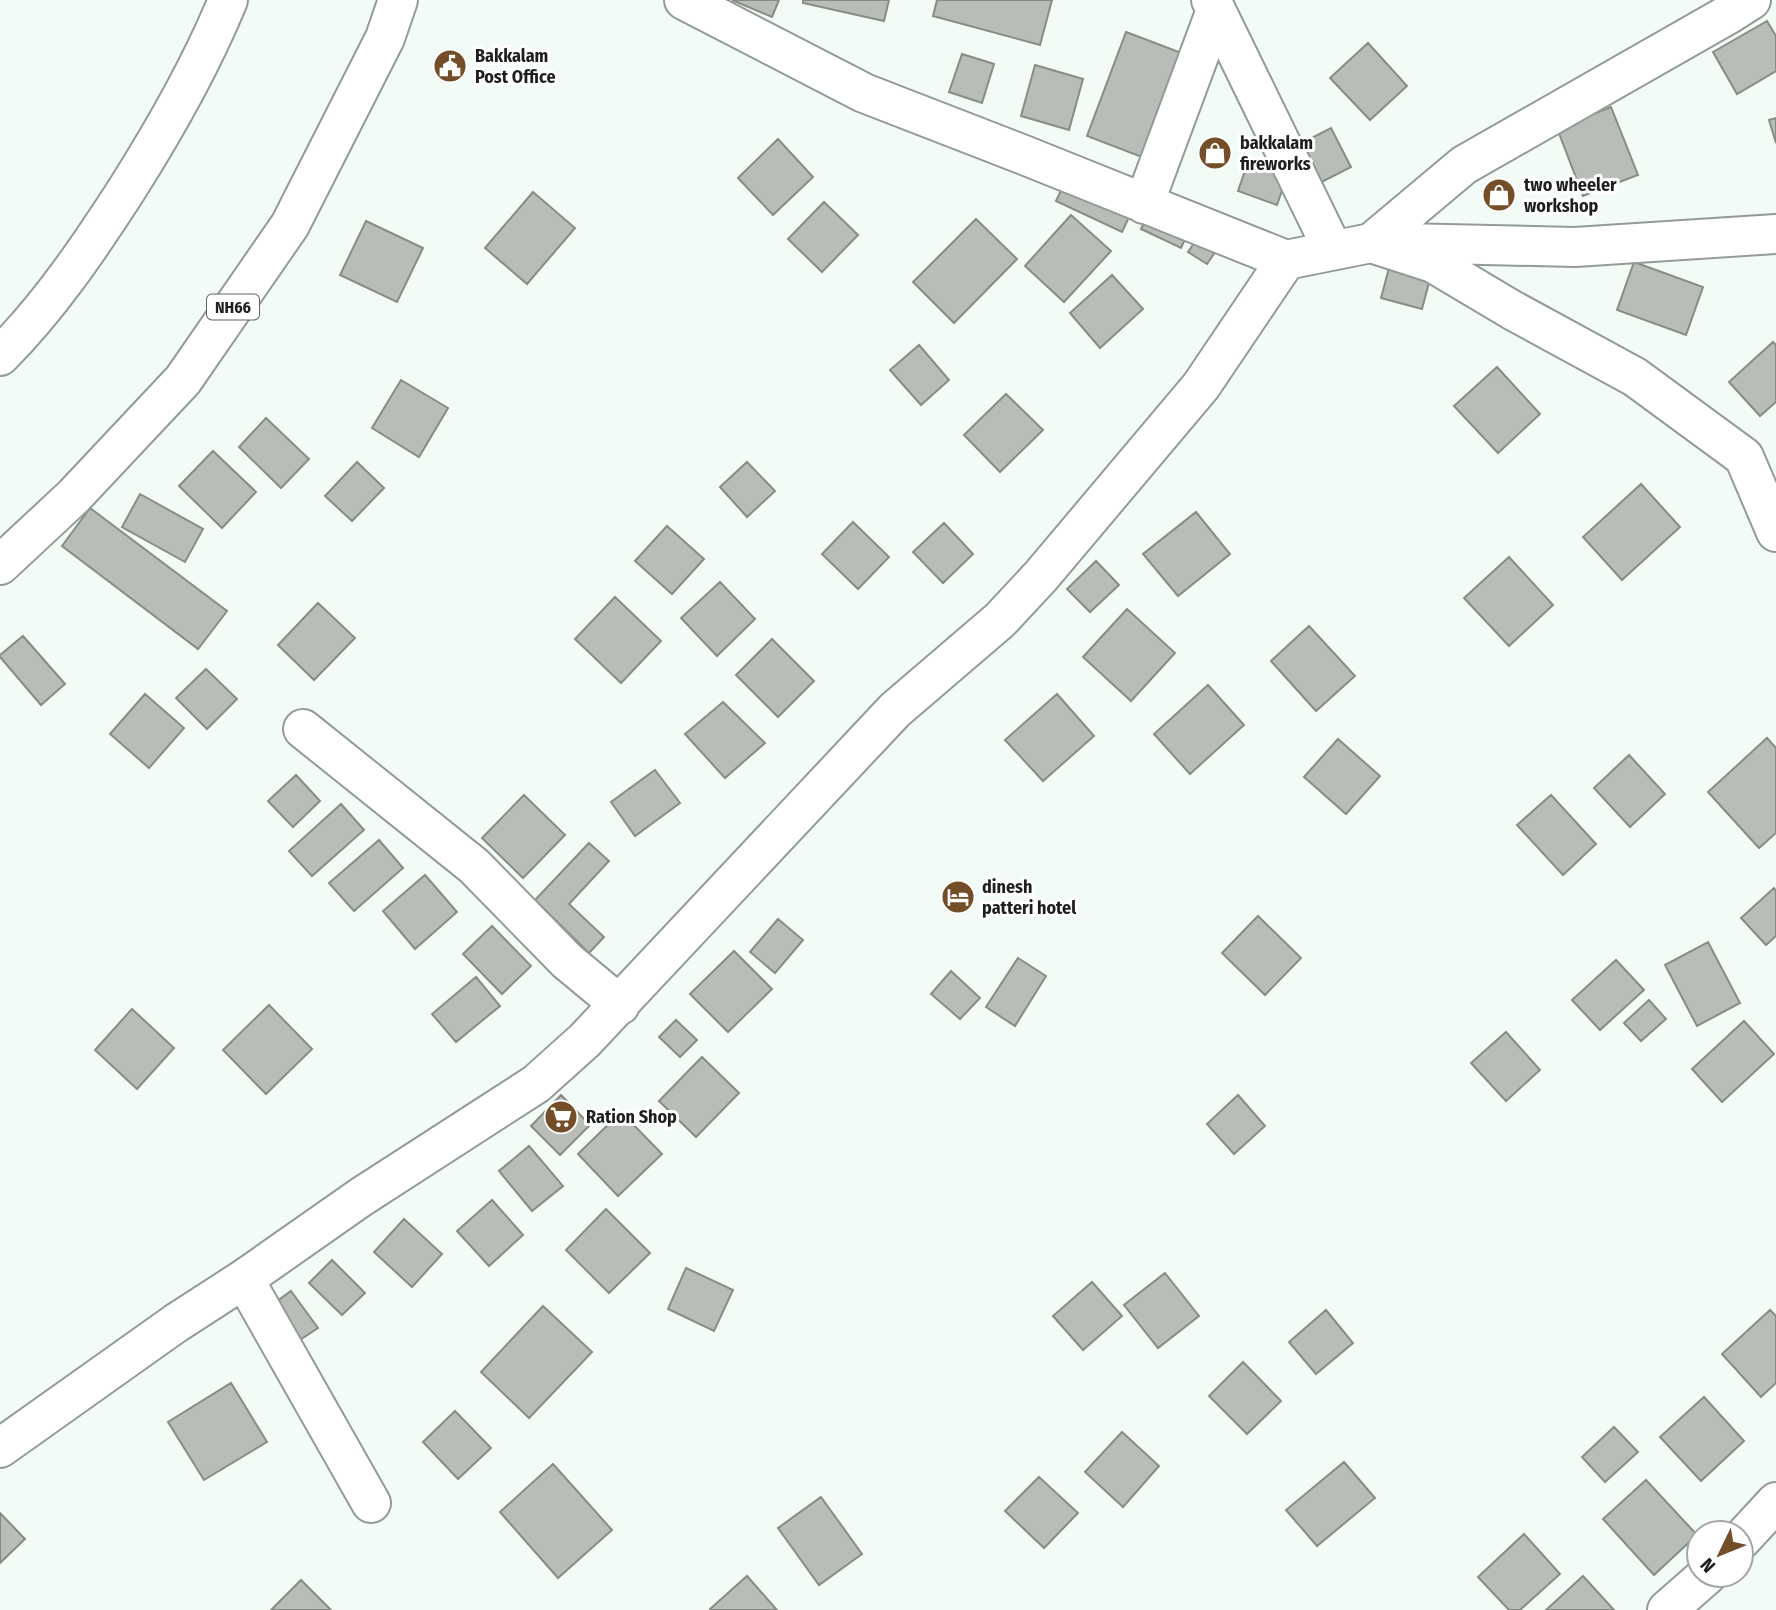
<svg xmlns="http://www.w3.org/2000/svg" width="1776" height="1610" viewBox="0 0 1776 1610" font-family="'Fira Sans Condensed',sans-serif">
<rect width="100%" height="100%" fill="#f2fbf6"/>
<path fill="#b8beb7" stroke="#878d86" stroke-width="2" d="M732,0H779L772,17Z
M803,0H889L884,21L803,3Z
M937,0H1052L1040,45L933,16Z
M1767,21L1776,36V71L1737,94L1713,52Z
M1126,32L1187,55L1147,159L1087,136Z
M1368,43L1407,86L1370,120L1330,78Z
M962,54L994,64L982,103L949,92Z
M1035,65L1083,79L1069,130L1021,116Z
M1611,107L1638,175L1583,196L1557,128Z
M1776,118V143L1769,120Z
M1331,128L1351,167L1308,189L1288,150Z
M778,139L813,177L773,215L738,178Z
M1249,159L1288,173L1277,205L1238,191Z
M1066,180L1132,211L1122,232L1056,201Z
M533,192L575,228L527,284L485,248Z
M824,202L858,235L822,272L788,239Z
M1148,214L1188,233L1181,248L1141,229Z
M1071,215L1111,251L1064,302L1025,266Z
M976,219L1017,259L954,323L913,282Z
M366,221L423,248L397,302L340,275Z
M1201,233L1220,245L1207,264L1188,252Z
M1634,262L1703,287L1686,335L1617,310Z
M1389,268L1430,279L1422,309L1381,298Z
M1112,275L1143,309L1100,348L1070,313Z
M1773,342L1776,345V402L1760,416L1729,382Z
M919,345L949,380L921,405L890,370Z
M1497,367L1540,414L1498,453L1454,406Z
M401,380L448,408L419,457L372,428Z
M1006,394L1043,430L1000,472L964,435Z
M266,418L309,459L281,488L239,447Z
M213,451L256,492L222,528L179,486Z
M357,462L384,488L352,521L325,496Z
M747,462L775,491L747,517L720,487Z
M1641,484L1680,527L1622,580L1583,537Z
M140,494L203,529L185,562L122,527Z
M90,508L227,611L198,649L62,546Z
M1196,512L1230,554L1178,596L1143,554Z
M853,522L889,557L858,589L822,554Z
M944,523L973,554L943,583L913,552Z
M667,526L704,559L672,594L635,561Z
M1509,557L1553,605L1509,646L1464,598Z
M1096,561L1119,585L1090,612L1067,589Z
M720,582L755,619L717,656L681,618Z
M615,597L661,641L621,683L575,639Z
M318,603L355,638L314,680L278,645Z
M1127,609L1175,653L1131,701L1083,657Z
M1309,626L1355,676L1316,711L1271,661Z
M23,636L65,684L41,705L0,657V655Z
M772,639L814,681L778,717L736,675Z
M206,669L237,699L207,729L176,698Z
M1208,685L1244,725L1190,774L1154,734Z
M145,694L184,728L149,768L110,734Z
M1057,694L1094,736L1043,781L1005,740Z
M723,702L765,743L725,778L685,734Z
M1767,738L1776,748V833L1759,848L1708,792Z
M1338,739L1380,776L1346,814L1304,777Z
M1629,755L1665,794L1630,827L1594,788Z
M655,770L680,803L635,836L611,802Z
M296,775L320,801L293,827L268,801Z
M524,795L565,835L523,878L482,838Z
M1551,795L1596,844L1563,875L1517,825Z
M341,804L364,830L312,876L289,851Z
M379,840L403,868L354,911L329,883Z
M589,843L609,861L569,904L604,937L589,953L535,900Z
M425,875L457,912L415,949L383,911Z
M1774,888L1776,891V936L1766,945L1741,918Z
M1258,916L1301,958L1265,995L1222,953Z
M778,919L803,940L775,973L750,952Z
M492,926L531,966L502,994L463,954Z
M1708,942L1740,1003L1697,1026L1665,965Z
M734,951L772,989L728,1032L690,994Z
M1018,958L1046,976L1015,1026L986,1007Z
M1616,960L1644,990L1600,1030L1572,1000Z
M951,971L980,998L960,1019L931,994Z
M476,977L500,1006L456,1042L432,1014Z
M1649,1000L1666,1019L1641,1041L1624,1023Z
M269,1005L312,1049L266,1094L223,1050Z
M132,1009L174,1048L137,1089L95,1050Z
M676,1020L697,1040L680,1057L659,1037Z
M1744,1021L1774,1054L1722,1102L1692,1069Z
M1506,1032L1540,1070L1506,1101L1471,1063Z
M702,1057L739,1093L696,1137L659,1101Z
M561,1095L590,1125L560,1155L531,1126Z
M1238,1095L1265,1126L1234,1154L1207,1124Z
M621,1112L662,1154L618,1196L578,1154Z
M529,1146L563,1186L532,1211L499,1171Z
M492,1200L523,1235L489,1266L457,1231Z
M606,1209L650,1253L609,1293L566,1250Z
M404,1219L442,1254L412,1287L374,1252Z
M332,1260L365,1293L342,1315L309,1283Z
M686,1268L733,1290L714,1331L668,1309Z
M1165,1273L1199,1316L1158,1348L1124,1305Z
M1092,1282L1122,1316L1083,1350L1053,1316Z
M291,1291L318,1328L300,1340L273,1304Z
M543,1306L592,1352L529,1418L481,1372Z
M1326,1310L1353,1343L1316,1374L1289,1342Z
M1770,1310L1776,1316V1383L1761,1397L1722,1354Z
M1243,1362L1281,1401L1247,1434L1209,1396Z
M231,1383L267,1442L204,1480L168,1422Z
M1704,1397L1744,1441L1701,1481L1660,1437Z
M455,1411L491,1448L458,1479L423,1442Z
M1614,1427L1638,1452L1605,1482L1582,1457Z
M1122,1432L1159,1466L1123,1507L1085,1472Z
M1344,1462L1375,1498L1317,1546L1286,1510Z
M553,1464L612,1530L558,1578L500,1512Z
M1039,1477L1078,1513L1044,1548L1005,1511Z
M1646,1480L1697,1535L1654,1575L1603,1519Z
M821,1497L862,1554L819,1585L778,1528Z
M0,1513L25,1539L0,1563Z
M1524,1534L1560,1574L1520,1610H1509L1478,1577Z
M747,1576L777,1610H711L710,1609Z
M1583,1576L1614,1610H1546Z
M301,1580L331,1610H271Z"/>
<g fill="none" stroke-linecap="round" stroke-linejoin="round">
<defs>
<path id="minor" d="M684,0L864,93L1024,155L1286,260
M1211,0L1333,250
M1144,204L1216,10
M1371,243L1464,165L1729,14L1751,0
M1401,243L1575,247L1776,234
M303,729L474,866L567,961L620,1005
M244,1279L371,1503
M0,1448L176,1323L244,1279L361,1197L536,1084L585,1040L895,710L1000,620L1041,576L1201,386L1286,260L1371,243L1433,263L1512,310L1635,377L1744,457L1776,532
M1741,1540L1776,1502
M1667,1610L1707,1575"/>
<path id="highway" d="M0,356C49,307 89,248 127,189C165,129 201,66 228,0
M0,565L74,496L183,380L290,225L385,38L398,0"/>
</defs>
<use href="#minor" stroke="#939b96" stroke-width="42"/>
<use href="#highway" stroke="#939b96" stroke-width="42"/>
<use href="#minor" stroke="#fff" stroke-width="38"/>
<use href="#highway" stroke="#fff" stroke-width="38"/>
</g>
<defs>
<symbol id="civic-disc" viewBox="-11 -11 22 22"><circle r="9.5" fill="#734e29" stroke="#fff"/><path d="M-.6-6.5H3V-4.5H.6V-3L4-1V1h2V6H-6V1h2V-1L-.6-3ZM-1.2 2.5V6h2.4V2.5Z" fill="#fff"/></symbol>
<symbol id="shop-disc" viewBox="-11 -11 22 22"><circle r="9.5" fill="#734e29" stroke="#fff"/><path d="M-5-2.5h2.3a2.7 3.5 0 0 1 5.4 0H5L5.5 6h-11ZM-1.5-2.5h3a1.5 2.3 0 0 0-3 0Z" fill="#fff"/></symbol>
<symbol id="hotel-disc" viewBox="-11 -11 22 22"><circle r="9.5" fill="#734e29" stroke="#fff"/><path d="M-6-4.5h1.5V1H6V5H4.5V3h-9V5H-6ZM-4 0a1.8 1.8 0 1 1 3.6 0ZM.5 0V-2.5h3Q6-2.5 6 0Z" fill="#fff"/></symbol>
<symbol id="supermarket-disc" viewBox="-11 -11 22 22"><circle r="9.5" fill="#734e29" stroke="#fff"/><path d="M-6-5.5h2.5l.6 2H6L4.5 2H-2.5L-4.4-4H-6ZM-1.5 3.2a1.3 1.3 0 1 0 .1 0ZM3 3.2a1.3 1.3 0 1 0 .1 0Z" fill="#fff"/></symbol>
</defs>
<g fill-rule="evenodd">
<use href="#civic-disc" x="431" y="47" width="38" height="38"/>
<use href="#shop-disc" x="1196" y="134" width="38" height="38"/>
<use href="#shop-disc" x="1480" y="176" width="38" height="38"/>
<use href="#hotel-disc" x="939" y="878" width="38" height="38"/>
<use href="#supermarket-disc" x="542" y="1098" width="38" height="38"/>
</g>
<g text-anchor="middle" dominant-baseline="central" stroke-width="6" stroke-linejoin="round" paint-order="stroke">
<rect fill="#fff" stroke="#616362" stroke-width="2" x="207" y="294.5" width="52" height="25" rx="5"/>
<g font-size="16" font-weight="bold" fill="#1d201e">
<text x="233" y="307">NH66</text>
</g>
<g font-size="18" font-weight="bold" fill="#1d201e" stroke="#fff" text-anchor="start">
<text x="475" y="56">Bakkalam<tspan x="475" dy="21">Post Office</tspan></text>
<text x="1240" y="143">bakkalam<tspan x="1240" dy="21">fireworks</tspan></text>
<text x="1524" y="185">two wheeler<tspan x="1524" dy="21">workshop</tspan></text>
<text x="982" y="887">dinesh<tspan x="982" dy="21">patteri hotel</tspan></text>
<text x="586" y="1117">Ration Shop</text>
</g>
</g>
<g transform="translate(1720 1554) rotate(227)"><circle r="33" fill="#ffffff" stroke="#a5a6a5" stroke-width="2"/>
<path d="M0-5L12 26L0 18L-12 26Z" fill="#734e29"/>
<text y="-10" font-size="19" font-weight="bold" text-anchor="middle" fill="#1d201e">N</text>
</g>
</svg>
